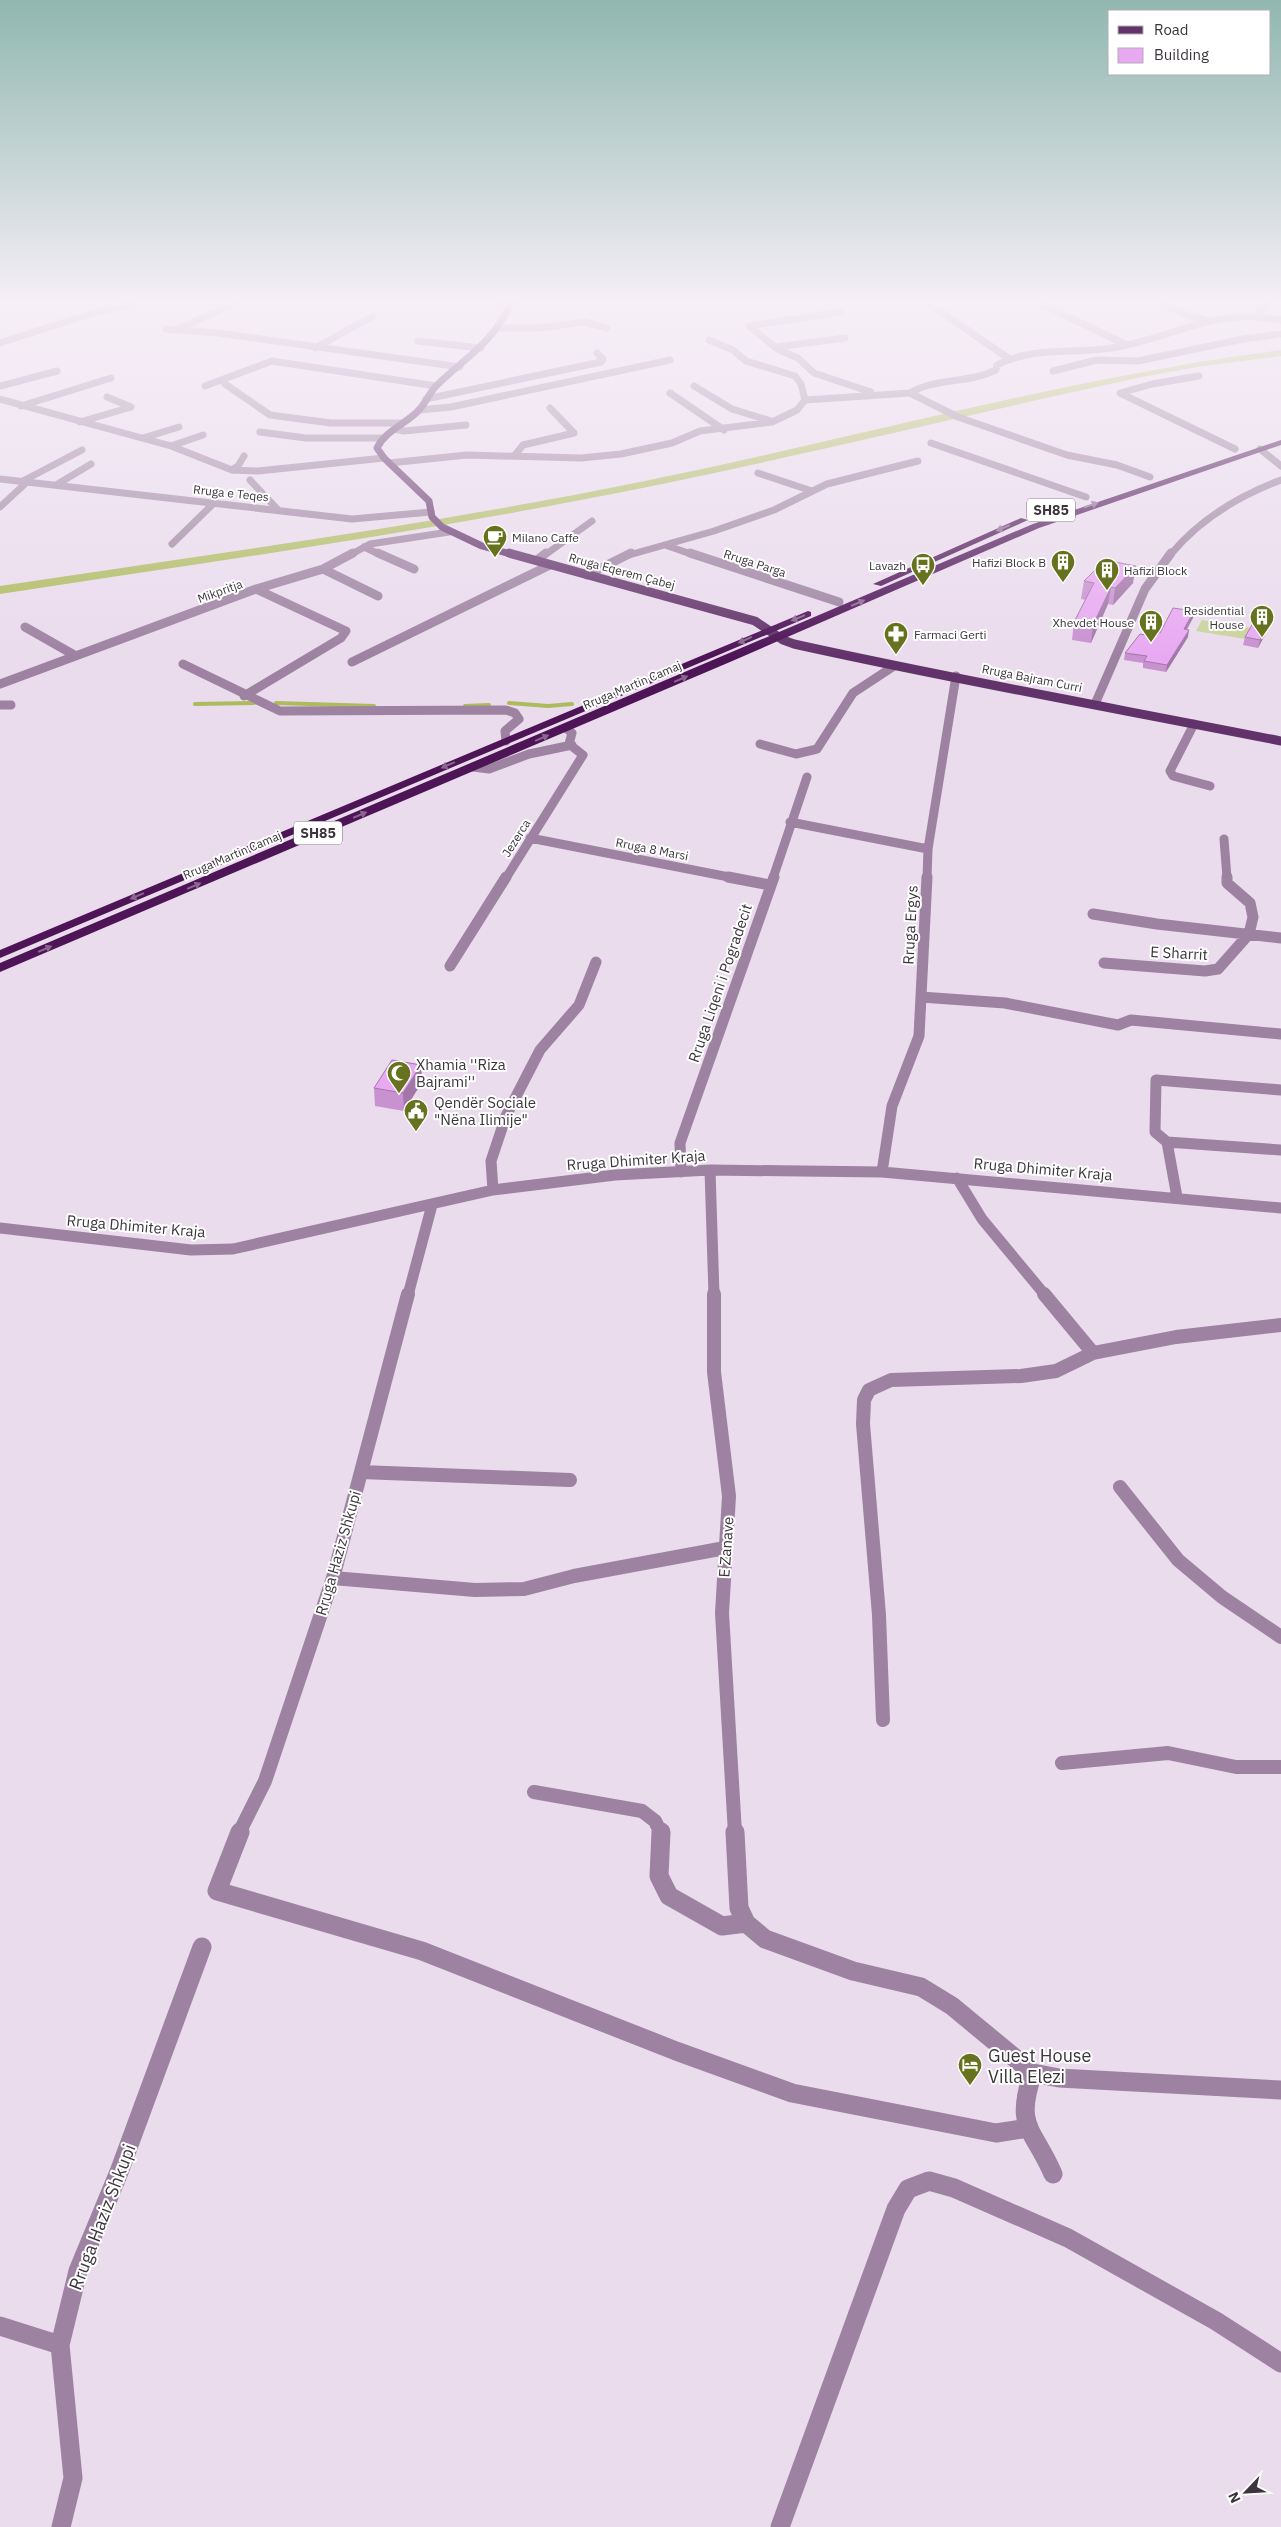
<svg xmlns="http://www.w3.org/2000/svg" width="1281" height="2527" viewBox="0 0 1281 2527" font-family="'IBM Plex Sans',sans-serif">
<rect width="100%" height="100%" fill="#eadbed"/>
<path fill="#c9d49c" d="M1202,620L1251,628L1245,639L1196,631Z"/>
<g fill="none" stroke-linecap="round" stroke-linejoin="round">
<path stroke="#acbb5c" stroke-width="4" d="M276,703L374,706
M509,703L548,706L572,704
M195,704L254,703
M465,706L489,705"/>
<path fill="#acbb5c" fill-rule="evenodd" d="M1281,350V356L1203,366L1142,377C950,418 759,467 565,503C378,539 189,565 0,594V586C214,554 428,525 640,482C854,439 1064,378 1281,350Z"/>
<path stroke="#9d82a1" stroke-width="7" d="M494,303L510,305
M928,303L1008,358
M1039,303L1127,345
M1163,303L1186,315L1205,320
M840,312L749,326L779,350L798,358L814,373L871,392
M1259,315L1258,311L1273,303
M180,328L236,303
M499,328H539L584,322L607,328
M166,329L218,333L460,367
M418,341L481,348
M0,343L93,313L134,303
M775,347L845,338
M315,348L373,316
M1053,371L1097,360L1138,361L1243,339L1281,334
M1199,376L1152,384L1120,393L1235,449
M225,384L270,415L331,423H401
M0,386L57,371
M205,386L272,361L436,386
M694,386L732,409L771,421
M670,393L724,430
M910,393C937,377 968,384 996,370L997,365C1036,345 1076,355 1117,347C1180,336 1212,307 1281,320
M107,397L131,407
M0,399L171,446L232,470L258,471L384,458
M426,399L601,362L603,359L597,353
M805,400L910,393L958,417L1067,455L1117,465L1150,477
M21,406L111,378
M419,410L451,407L670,360
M80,422L131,407
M394,429L404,431L466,425
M260,432L306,438H382
M143,438L179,427
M931,443L1086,497
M171,446L203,435
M1260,449L1281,466
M515,455L523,445L574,433L550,408
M389,463L467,455L581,458L621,454L672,443L700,431L772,422L797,410L805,400L801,384L795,376L746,361L733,350L709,340
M232,470L238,466L244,456
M758,473L812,491
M0,479L352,519L431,512
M250,480L278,510
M21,482L82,450
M56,485L91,464
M0,507L27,482
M172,544L214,503
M665,545L694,555
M364,547L381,555
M350,555L370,544L449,532
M545,555L592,521
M629,555L714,531L774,510L827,484L918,461
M1170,555C1200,519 1238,496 1281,480"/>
<path stroke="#9d82a1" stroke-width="9" d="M378,553L414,569
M690,553L839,602
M537,560L546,553
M323,569L378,596
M587,575L631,553
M25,627L76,656
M352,662L550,565
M183,664L280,711L506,710L515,713L519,719L505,731L506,741
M0,684L256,589L323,569L353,553
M244,696L341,638L346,631L256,589
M1095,704L1145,589L1171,553
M0,705H11
M1194,724L1170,771L1173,776L1210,786
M760,744L796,754L817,749L853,693L894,666
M473,767L489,769L529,754L572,745
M790,822L928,849
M530,838L734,878
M1224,839L1227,878
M506,878L583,755L569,744L572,733L566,728
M773,878L807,777
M927,878L928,849L956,676"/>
<path stroke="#9d82a1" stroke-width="11" d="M728,877L770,885
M1093,914L1157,924L1281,938
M1104,963L1205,971L1218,969L1249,934L1253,917L1250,903L1227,883V877
M450,966L506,877
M921,997L1005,1003L1118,1025L1131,1020L1281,1034
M1167,1142L1281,1150
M710,1170L714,1295
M681,1172L680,1143L774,877
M882,1172L892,1106L919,1036L927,877
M957,1178L982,1219L1045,1295
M493,1190L491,1161L506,1116L540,1050L579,1005L596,962
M1177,1197L1167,1142L1155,1132L1156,1080L1281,1090
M0,1228L191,1250L233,1249L493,1190L615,1175L710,1170L882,1172L1281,1208
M408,1295L432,1205"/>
<path stroke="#9d82a1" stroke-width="14" d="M714,1294V1372L729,1496L722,1613L735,1833
M1044,1294L1093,1353
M361,1472L570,1480
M1120,1487L1178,1560L1222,1597L1281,1637
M333,1578L475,1590L524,1589L574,1576L725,1548
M883,1720L879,1615L863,1424L864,1400L869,1390L891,1380L1021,1376L1056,1371L1093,1353L1176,1337L1281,1325
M1062,1763L1168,1753L1236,1767H1281
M534,1792L642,1811L655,1821L661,1833
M239,1833L265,1781L333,1578L408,1294"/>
<path stroke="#9d82a1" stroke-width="19" d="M240,1832L217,1891L422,1951L676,2051L792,2093L996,2133L1029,2128
M661,1832L659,1876L669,1896L722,1926L746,1923
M735,1832L739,1908L746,1923L765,1939L853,1971L921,1987L952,2006L1033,2073L1059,2078L1281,2090
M1033,2073C1014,2127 1033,2128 1053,2174
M0,2326L60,2345
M61,2527L73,2478L60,2345L78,2271L119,2172L202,1947
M780,2527L896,2209L908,2189L929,2181L954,2188L1068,2238L1216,2321L1281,2363"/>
<path stroke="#62336a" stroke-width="7" d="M511,303C491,345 468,355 437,385C430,392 426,402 419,410C406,424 386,430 377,448L384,458L429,501L432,517L442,527L482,546L514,555"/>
<path stroke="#62336a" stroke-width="9" d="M509,553L755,621L783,640L794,644C956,680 1119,709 1281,741"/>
<path fill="#4d1456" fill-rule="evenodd" d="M1281,440V445L1039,528L730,662L0,972V963L1033,524Z
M1021,518L1028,520L881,586L873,584Z
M808,611L811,612V616L0,958V950Z"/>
</g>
<path fill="#c891d0" d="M1084,581L1133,583L1113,605L1108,604L1091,643L1072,640L1074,622L1086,600L1081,599Z
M1194,611L1193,618L1187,629L1188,637L1166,672L1143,668V663L1124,660L1125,653L1145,635L1160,633Z
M1267,625L1266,633L1258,648L1243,645L1245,637Z
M421,1065L422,1082L404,1111L375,1106L374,1088Z"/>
<path fill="#a276a9" d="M1136,566L1133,583L1113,605L1115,588Z
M1111,587L1108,604L1091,643L1093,625Z
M1194,611L1193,618L1183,636L1184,629Z
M1267,625L1266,633L1258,648L1260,640Z
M1189,630L1188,637L1166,672L1167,665Z
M421,1065L422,1082L404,1111L403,1093Z"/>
<path fill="#e8a9f2" stroke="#a276a9" d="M1105,560L1136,566L1115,588L1111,587L1093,625L1074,622L1094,583L1084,581Z
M1173,608L1194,611L1184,629L1189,630L1167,665L1144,661L1147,656L1125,653L1140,634L1145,635L1148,630L1160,633Z
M1253,623L1267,625L1260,640L1245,637Z
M392,1060L421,1065L403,1093L374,1088Z"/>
<defs><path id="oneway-solid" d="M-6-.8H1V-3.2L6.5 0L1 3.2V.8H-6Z" transform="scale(1.25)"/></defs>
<g fill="#8b6691">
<use href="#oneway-solid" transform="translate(1091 505) rotate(-19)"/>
<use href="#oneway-solid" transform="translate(1003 528) rotate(157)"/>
<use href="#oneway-solid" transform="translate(858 603) rotate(-23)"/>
<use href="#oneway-solid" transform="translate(798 618) rotate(158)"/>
<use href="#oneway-solid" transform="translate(745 640) rotate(156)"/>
<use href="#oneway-solid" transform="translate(681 679) rotate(-23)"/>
<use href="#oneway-solid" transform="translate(542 738) rotate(-23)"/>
<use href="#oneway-solid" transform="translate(448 765) rotate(157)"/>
<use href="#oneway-solid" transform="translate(360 815) rotate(-23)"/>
<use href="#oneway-solid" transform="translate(194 886) rotate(-23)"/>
<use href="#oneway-solid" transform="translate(137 896) rotate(157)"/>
<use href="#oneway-solid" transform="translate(45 949) rotate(-23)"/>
</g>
<linearGradient id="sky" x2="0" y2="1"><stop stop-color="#90b7b0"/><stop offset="0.46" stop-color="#f6eff7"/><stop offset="1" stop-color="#f6eff7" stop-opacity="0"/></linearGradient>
<rect width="1281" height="657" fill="url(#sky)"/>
<defs>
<symbol id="cafe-pin" viewBox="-11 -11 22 30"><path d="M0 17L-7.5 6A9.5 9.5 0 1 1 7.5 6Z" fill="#66721d" stroke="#fff"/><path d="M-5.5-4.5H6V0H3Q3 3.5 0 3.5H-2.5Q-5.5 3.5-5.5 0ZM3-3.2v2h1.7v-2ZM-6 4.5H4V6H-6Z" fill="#fff"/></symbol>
<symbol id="building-pin" viewBox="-11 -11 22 30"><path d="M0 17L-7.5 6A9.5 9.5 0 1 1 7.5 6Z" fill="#66721d" stroke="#fff"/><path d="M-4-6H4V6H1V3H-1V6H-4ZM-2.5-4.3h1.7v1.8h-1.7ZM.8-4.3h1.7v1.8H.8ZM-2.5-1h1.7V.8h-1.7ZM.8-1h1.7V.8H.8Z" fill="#fff"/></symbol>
<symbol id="bus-pin" viewBox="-11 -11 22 30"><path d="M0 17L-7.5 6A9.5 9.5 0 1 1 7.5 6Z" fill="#66721d" stroke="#fff"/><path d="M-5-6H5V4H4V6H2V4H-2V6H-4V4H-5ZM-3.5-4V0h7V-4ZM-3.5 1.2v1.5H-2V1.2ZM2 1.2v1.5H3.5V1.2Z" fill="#fff"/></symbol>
<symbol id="pharmacy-pin" viewBox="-11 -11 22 30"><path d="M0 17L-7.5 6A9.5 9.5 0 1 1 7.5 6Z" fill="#66721d" stroke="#fff"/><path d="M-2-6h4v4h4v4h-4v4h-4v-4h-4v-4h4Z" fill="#fff"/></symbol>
<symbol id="mosque-pin" viewBox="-11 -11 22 30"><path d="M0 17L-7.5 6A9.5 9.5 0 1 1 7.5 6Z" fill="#66721d" stroke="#fff"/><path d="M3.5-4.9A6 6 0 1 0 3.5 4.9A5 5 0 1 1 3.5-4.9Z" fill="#fff"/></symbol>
<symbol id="civic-pin" viewBox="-11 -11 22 30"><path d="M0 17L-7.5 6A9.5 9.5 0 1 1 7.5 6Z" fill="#66721d" stroke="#fff"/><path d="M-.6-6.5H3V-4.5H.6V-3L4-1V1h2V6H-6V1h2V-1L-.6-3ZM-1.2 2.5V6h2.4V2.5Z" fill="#fff"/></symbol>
<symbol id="hotel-pin" viewBox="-11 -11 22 30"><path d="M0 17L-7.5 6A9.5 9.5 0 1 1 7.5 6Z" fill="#66721d" stroke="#fff"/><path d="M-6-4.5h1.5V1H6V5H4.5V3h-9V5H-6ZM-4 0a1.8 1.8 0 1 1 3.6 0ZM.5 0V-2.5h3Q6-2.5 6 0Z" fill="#fff"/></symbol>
</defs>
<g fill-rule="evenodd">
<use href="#cafe-pin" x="481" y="523" width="28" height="38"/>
<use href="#building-pin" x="1049" y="548" width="28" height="38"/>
<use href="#bus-pin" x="909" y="551" width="28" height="38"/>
<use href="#building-pin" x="1093" y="556" width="28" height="38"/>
<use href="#building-pin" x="1248" y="603" width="28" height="38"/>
<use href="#building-pin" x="1137" y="608" width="28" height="38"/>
<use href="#pharmacy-pin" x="882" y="620" width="28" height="38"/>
<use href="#mosque-pin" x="385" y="1059" width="28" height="38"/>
<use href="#civic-pin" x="402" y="1097" width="28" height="38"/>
<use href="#hotel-pin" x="956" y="2051" width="28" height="38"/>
</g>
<g text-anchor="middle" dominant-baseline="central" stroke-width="4" stroke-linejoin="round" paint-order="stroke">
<g font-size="12" fill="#3b353c" stroke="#fff">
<text transform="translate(231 493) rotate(6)">Rruga e Teqes</text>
<text transform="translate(755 563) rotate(18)">Rruga Parga</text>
<text transform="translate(622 571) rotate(15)">Rruga Eqerem Çabej</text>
<text transform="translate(220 591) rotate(-20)">Mikpritja</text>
<text transform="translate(1032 678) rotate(11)">Rruga Bajram Curri</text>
<text transform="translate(632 685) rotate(-23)">Rruga Martin Camaj</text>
<text transform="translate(516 838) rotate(-58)">Jezerca</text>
<text transform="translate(652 849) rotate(11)">Rruga 8 Marsi</text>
<text transform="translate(232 855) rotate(-23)">Rruga Martin Camaj</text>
</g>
<g font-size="12" fill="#3b353c" stroke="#fff" text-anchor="end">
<text x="512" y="537" text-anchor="start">Milano Caffe</text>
<text x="1046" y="562">Hafizi Block B</text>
<text x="906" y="565">Lavazh</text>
<text x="1124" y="570" text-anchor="start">Hafizi Block</text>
<text x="1244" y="610">Residential<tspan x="1244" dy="14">House</tspan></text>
<text x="1134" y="622">Xhevdet House</text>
<text x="914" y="634" text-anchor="start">Farmaci Gerti</text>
</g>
<g fill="#fff" stroke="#767276" stroke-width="1">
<rect x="1027" y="498.5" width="48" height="23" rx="4"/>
<rect x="294" y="821.5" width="48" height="23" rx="4"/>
</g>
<g font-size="14" font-weight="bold" fill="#3b353c">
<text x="1051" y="510">SH85</text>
<text x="318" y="833">SH85</text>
</g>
<g font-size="15" fill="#3b353c" stroke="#fff">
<text transform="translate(910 925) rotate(-87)">Rruga Ergys</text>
<text transform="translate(1179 953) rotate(3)">E Sharrit</text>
<text transform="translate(720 983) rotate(-71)">Rruga Liqeni i Pogradecit</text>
<text transform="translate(636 1160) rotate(-4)">Rruga Dhimiter Kraja</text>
<text transform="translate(1043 1169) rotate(5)">Rruga Dhimiter Kraja</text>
<text transform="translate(136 1226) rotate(5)">Rruga Dhimiter Kraja</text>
<text transform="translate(726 1547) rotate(-86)">E Zanave</text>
<text transform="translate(338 1553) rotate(-74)">Rruga Haziz Shkupi</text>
</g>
<g font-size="15" fill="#3b353c" stroke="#fff" text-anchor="start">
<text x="416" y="1064">Xhamia ''Riza<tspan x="416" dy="17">Bajrami''</tspan></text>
<text x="434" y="1102">Qendër Sociale<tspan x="434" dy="17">"Nëna Ilimije"</tspan></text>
</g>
<g font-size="18" fill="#3b353c" stroke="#fff" text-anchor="start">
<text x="988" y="2055">Guest House<tspan x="988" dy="21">Villa Elezi</tspan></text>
</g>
<g font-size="18" fill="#3b353c" stroke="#fff">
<text transform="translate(102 2217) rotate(-69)">Rruga Haziz Shkupi</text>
</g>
</g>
<rect x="1108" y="10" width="162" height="65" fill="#ffffff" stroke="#b1aeb1"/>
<rect x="1118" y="26" width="25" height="8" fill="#62336a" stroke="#b1aeb1"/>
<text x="1154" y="35" font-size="15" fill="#3b353c">Road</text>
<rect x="1118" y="48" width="25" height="15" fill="#e8a9f2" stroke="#b1aeb1"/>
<text x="1154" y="60" font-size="15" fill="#3b353c">Building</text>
<g transform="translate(1246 2492) rotate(245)" stroke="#ffffff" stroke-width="4" paint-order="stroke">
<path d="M0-4L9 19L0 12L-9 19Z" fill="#3b353c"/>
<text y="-8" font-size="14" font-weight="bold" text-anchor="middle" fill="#3b353c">N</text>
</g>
</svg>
